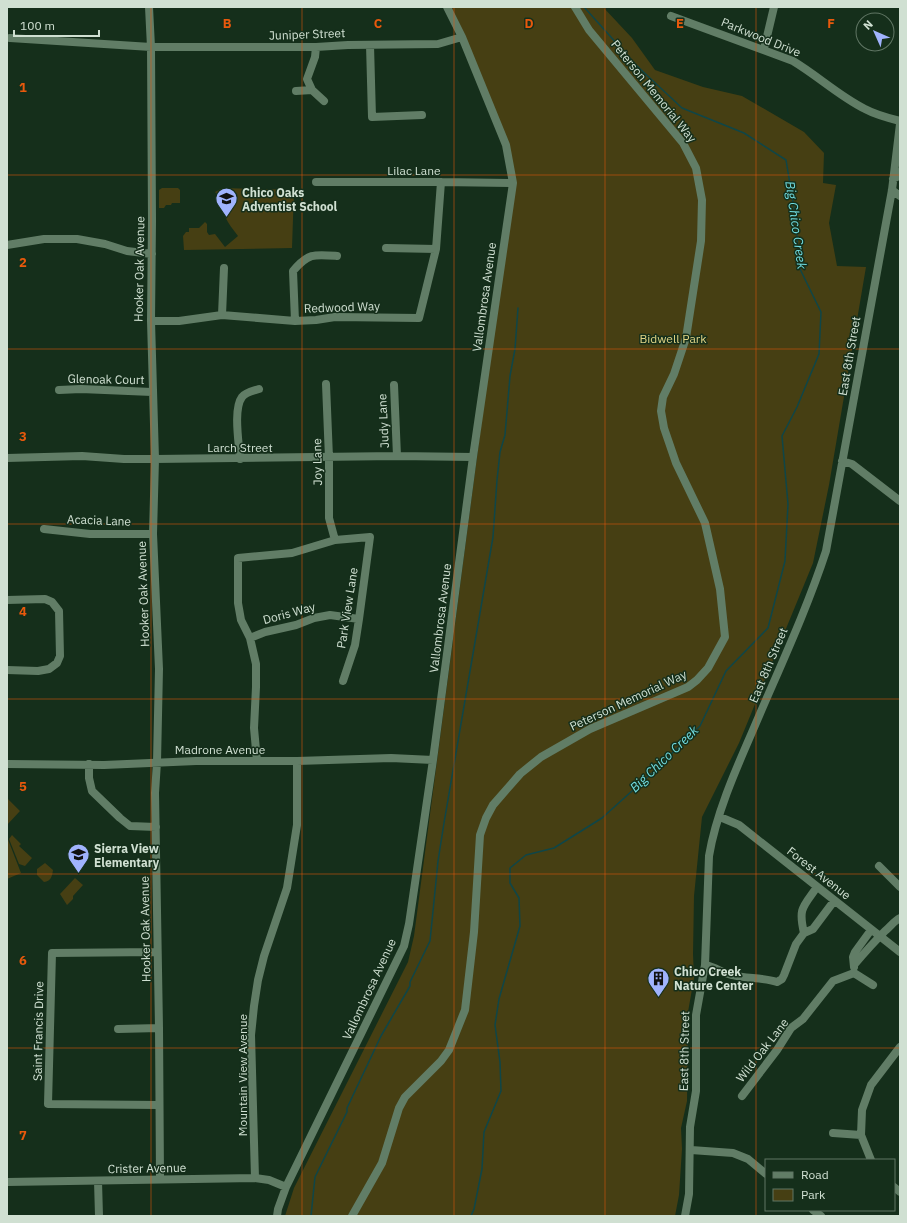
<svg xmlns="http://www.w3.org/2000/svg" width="907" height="1223" viewBox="0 0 907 1223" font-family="'IBM Plex Sans',sans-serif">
<rect width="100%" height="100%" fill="#152f1b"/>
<path fill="#463f13" d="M447,7H603L632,38L655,70L703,87L742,96L804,132L824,153L823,183L836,185L829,223L837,266L866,267L829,485L813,563L739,743L702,817L694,896L693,954L694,978L688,1012L687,1101L681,1128L682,1149L679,1195L675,1216H285L294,1188L408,962L414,936L513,183L506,145Z
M162,188H178L180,190V203H172L171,205H166L164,208H159V190Z
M223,188L294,190L292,248L184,250L183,236L186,232H189V228H199L205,222L207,224V232L209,235L215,234L225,247L238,236C231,226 221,216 224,204L226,202L227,203L231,199L226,195L222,200L215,192Z
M7,798L20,811L7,825Z
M12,835L21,844L19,846L32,858L25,866L19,864L9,839Z
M7,837L21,873L7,879Z
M45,863L53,870C52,877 51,881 44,882L37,875V869Z
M75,878L83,885L73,896V899L67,905L60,894Z"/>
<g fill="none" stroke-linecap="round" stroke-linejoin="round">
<path stroke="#0f4648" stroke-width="1.5" d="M311,1216L315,1177L347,1112V1108L381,1036L410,986V982L430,941L438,861L444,823L493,537L497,480L500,452L505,435L510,376L515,349L518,308
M471,1216L474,1209L482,1169L484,1132L501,1091L500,1062L495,1025L499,999L520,926L519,898L510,883V868L526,855L554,848L602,818L652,773L700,726L726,671L768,628L785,561L788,504L782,436L797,407L819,354L821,312L799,267L796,220L786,160L744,133L682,108L636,65L584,7"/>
<path stroke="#617d66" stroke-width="8" d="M149,7L151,47L152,221L151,321L155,459L153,534L159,669L157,762L155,793L159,1028L160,1179
M671,16L793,61C818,76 839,96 865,109C876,115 888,118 900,121
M10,38L151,47H316L348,45L438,44L462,37
M370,45L372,117L422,115
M316,47L315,57L307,79L312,90L324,101
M764,49L774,7
M296,91L312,90
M893,179L899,176L900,172
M316,182H441L513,183
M892,190L900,196
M7,245L44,239H77L105,244L127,251L152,254
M386,248L436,249
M222,315L224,268
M151,321H179L222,315L295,321L316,320L335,317L419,318L436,249L441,182
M295,321L293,271C308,253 314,254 337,256
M326,384L329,458V518L335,540
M394,385L397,456
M59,390L81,389L152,392
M7,458L82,456L124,459H155L397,456L473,457
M240,459C239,443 233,409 242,397C246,392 253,391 259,389
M842,461L852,464L900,501
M44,529L90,534H153
M7,600L45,599L52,602L59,611L60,656L57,663L49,669L38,671L7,670
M250,638L265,632L296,625L314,618L330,615L359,619
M257,761L254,728L256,687V664L250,638L241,620L238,603V558L292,553L335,540L370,537L359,619L355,645L343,681
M7,764L104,765L196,761H297L391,758L433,760
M89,764V778L92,791L120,818L130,826L156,827
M720,817L739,825L900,952
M879,866L900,887
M804,933C798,908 803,907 817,887
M157,952L52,953L48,1104L159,1105
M705,965C715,967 723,973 732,975C747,979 762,977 777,982L782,979L784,975L796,944L804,933L813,929L834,901
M854,965C865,952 874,942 885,931C891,926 894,921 900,918
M854,967L853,957L855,952L871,930
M118,1029L159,1028
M742,1096L777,1050L791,1028L803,1019L833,981L854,973L873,985
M833,1133L861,1135
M691,1150L733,1153L748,1159L766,1174
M871,1160L861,1135L862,1110L871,1085L900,1047
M255,1178L251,1035L254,1006L258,980L264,956L287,888L297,825V761
M98,1181L99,1216
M7,1182L255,1178L269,1180L286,1187
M894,1187L900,1192
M813,1210L821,1216
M277,1216L278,1209L286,1187L404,946L409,924L433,760L473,457L513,183L506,145L462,37L447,7
M352,1216L382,1163L399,1108L405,1097L441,1061L449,1050L465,1010L474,932L480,835L486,818L493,805L520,774L541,757L590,729L688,687L697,680L708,668L725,637L720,589L705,523L676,463L664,428L661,411L663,397L674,374L686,338L701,241L702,200L696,168L683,143L589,30L575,7
M685,1216L689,1194L690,1127L696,1091V1015L705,965L709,856C716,814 736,769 753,730C778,671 806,612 826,551L892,190L900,124"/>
</g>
<path fill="none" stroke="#e8590c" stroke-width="1" stroke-opacity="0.55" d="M151,7V1216M302,7V1216M454,7V1216M605,7V1216M756,7V1216M7,175H900M7,349H900M7,524H900M7,699H900M7,874H900M7,1048H900"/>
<defs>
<symbol id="school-pin" viewBox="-11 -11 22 30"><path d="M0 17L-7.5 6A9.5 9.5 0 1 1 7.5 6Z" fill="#a0b3fd" stroke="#152f1b"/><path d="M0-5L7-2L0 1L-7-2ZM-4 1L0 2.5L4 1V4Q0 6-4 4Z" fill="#111"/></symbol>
<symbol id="building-pin" viewBox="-11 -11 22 30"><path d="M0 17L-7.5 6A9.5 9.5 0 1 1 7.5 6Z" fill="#a0b3fd" stroke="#152f1b"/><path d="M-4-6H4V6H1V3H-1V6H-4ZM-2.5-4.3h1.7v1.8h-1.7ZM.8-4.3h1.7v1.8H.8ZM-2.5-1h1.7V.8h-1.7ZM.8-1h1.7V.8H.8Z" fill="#111"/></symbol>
</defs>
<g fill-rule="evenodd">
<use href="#school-pin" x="214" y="186" width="25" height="34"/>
<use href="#school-pin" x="66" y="842" width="25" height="34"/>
<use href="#building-pin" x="646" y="966" width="25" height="34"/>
</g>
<g text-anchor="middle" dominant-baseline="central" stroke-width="3" stroke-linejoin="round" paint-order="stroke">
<g font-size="12" fill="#d0e0d2" stroke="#152f1b">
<text transform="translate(307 34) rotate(-2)">Juniper Street</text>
<text transform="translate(761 37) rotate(22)">Parkwood Drive</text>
<text transform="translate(654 91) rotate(51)">Peterson Memorial Way</text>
<text x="414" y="170">Lilac Lane</text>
<text transform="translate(139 269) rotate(-89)">Hooker Oak Avenue</text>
<text transform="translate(484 297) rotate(-82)">Vallombrosa Avenue</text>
<text transform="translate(342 307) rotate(-2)">Redwood Way</text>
<text transform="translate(849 356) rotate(-80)">East 8th Street</text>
<text transform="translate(106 379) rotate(1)">Glenoak Court</text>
<text transform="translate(383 421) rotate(-93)">Judy Lane</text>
<text x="240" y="447">Larch Street</text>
<text transform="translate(317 462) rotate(-91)">Joy Lane</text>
<text transform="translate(99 520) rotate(2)">Acacia Lane</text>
<text transform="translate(143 594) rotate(-92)">Hooker Oak Avenue</text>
<text transform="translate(347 608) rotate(-81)">Park View Lane</text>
<text transform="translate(289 613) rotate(-15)">Doris Way</text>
<text transform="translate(440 618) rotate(-83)">Vallombrosa Avenue</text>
<text transform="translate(768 665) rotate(-67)">East 8th Street</text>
<text transform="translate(628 700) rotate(-25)">Peterson Memorial Way</text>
<text x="220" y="749">Madrone Avenue</text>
<text transform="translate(819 873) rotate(38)">Forest Avenue</text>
<text transform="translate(145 929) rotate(-91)">Hooker Oak Avenue</text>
<text transform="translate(369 989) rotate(-65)">Vallombrosa Avenue</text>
<text transform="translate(38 1031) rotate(-89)">Saint Francis Drive</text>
<text transform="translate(762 1050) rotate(-52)">Wild Oak Lane</text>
<text transform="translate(684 1051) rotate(-89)">East 8th Street</text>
<text transform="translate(242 1075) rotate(-90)">Mountain View Avenue</text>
<text transform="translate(147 1168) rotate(-1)">Crister Avenue</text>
</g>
<g font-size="12" font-weight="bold" fill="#d0e0d2" stroke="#152f1b" text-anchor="start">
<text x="242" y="192">Chico Oaks<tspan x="242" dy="14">Adventist School</tspan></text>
<text x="94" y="848">Sierra View<tspan x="94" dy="14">Elementary</tspan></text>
<text x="674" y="971">Chico Creek<tspan x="674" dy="14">Nature Center</tspan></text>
</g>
<g font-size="12" fill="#e1d486" stroke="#152f1b">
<text x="673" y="338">Bidwell Park</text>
</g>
<g font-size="13" font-style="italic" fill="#72dde1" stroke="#152f1b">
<text transform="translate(796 225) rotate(82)">Big Chico Creek</text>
<text transform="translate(664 759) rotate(-44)">Big Chico Creek</text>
</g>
</g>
<g font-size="13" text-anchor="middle" font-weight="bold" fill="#e8590c" stroke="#152f1b" stroke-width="3" stroke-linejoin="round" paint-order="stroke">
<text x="227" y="28">B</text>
<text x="378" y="28">C</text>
<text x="529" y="28">D</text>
<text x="680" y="28">E</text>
<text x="831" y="28">F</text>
<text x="23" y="92">1</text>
<text x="23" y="267">2</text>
<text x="23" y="441">3</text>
<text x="23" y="616">4</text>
<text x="23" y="791">5</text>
<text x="23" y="965">6</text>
<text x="23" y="1140">7</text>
</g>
<rect width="907" height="1223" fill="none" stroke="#d0e0d2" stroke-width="16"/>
<rect x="765" y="1159" width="130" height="52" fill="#152f1b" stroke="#607664"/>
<rect x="773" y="1172" width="20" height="6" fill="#617d66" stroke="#607664"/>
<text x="801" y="1179" font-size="12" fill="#d0e0d2">Road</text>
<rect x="773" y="1189" width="20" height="12" fill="#463f13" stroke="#607664"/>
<text x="801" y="1199" font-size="12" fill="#d0e0d2">Park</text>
<g transform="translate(875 32) rotate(315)"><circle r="19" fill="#152f1b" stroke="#607664"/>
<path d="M0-3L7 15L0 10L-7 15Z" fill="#a0b3fd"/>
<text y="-6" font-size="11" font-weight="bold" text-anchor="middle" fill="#d0e0d2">N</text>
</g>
<path d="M14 30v6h85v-6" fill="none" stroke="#d0e0d2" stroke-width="2"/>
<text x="20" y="30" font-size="12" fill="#d0e0d2" stroke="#152f1b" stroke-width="3" paint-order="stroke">100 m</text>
</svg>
